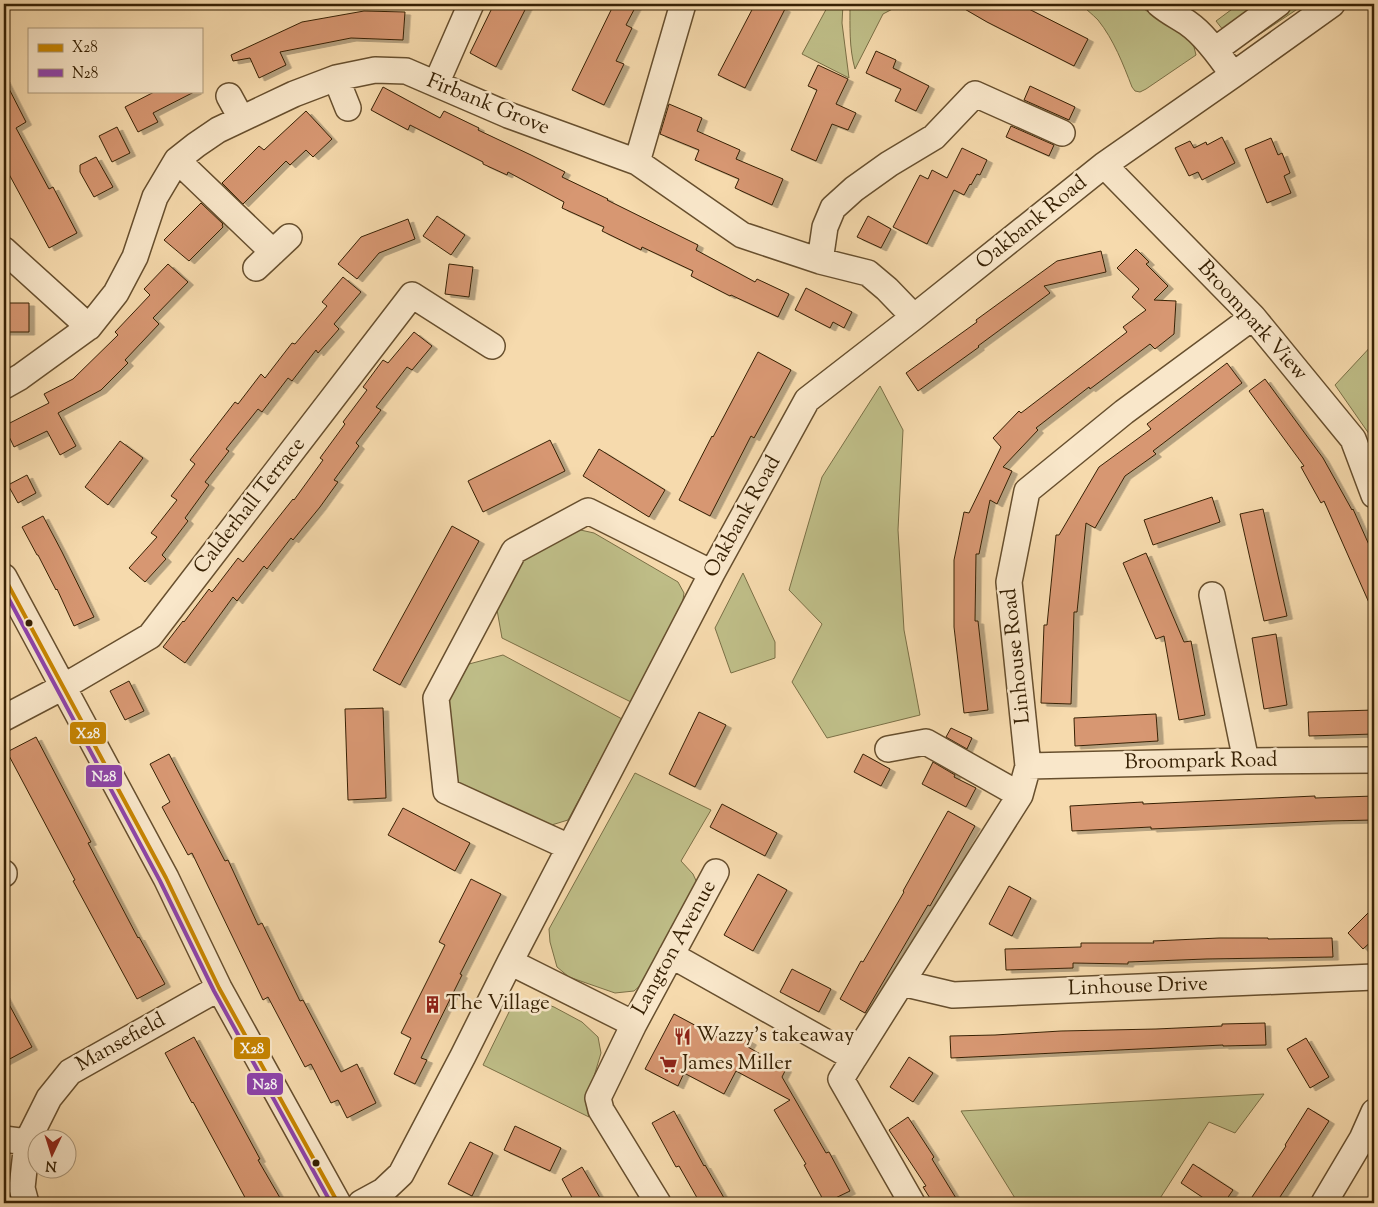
<svg xmlns="http://www.w3.org/2000/svg" width="1378" height="1207" viewBox="0 0 1378 1207" font-family="'Sorts Mill Goudy',serif">
<defs>
<filter id="shadow"><feDropShadow dx="5.5" dy="3" stdDeviation="0" flood-color="#0004"/></filter>
</defs>
<rect width="100%" height="100%" fill="#f6daad"/>
<filter id="stains"><feTurbulence type="fractalNoise" baseFrequency=".004" numOctaves="4"/><feColorMatrix values="0 0 0 0 .2 0 0 0 0 .09 0 0 0 0 .02 0 0 0 .5 -.17"/></filter>
<radialGradient id="worn" r=".72"><stop offset=".6" stop-color="#630" stop-opacity="0"/><stop offset="1" stop-color="#630" stop-opacity=".3"/></radialGradient>
<path fill="#bfbe88" stroke="#7b7046" d="M829,4H843L842,23L849,78L802,54Z
M850,4H902L883,14L855,69C849,48 850,26 850,4Z
M1080,4H1137L1151,14L1179,29L1188,37L1194,47L1196,55L1146,89L1140,92L1135,91L1132,87C1123,64 1114,40 1098,20C1092,14 1086,9 1080,4Z
M1239,4H1305L1245,44L1227,35L1216,21Z
M1374,343V441L1335,385Z
M880,386L903,430L898,530L904,630L920,715L827,738L792,682L822,624L789,590L822,477Z
M576,529L594,533L678,582L684,593L682,606L631,702L502,638L496,604L526,554Z
M743,573L775,642V658L731,673L715,628Z
M503,655L622,719L568,820L545,827L450,781L442,708L469,664Z
M635,773L711,810L681,861L693,874L698,885L650,977L634,991L615,993L569,977L557,967L550,942L549,929Z
M539,1002L554,1007L582,1022L598,1037L601,1053L586,1103L589,1117L483,1065L510,1010L520,1005Z
M1264,1094L1235,1133L1209,1122L1157,1203H1018L961,1111Z"/>
<path fill="#d79772" stroke="#372104" filter="url(#shadow)" d="M494,4H528L496,67L470,53Z
M614,4H637L626,25L632,28L616,61L624,64L604,105L572,90Z
M755,4H774L785,9L745,88L718,75Z
M956,4H1019L1088,39L1074,66L987,22Z
M364,11L405,12L403,40L351,38L280,52L286,65L259,78L250,58L233,61L231,55L302,22Z
M876,51L896,60L893,68L929,86L916,111L895,101L901,89L866,73Z
M818,65L848,79L836,104L856,113L848,130L832,124L816,161L791,150L817,90L808,86Z
M4,79L26,122L16,128L49,189L53,187L77,233L49,248L4,165Z
M1030,86L1075,107L1069,120L1024,100Z
M383,87L440,118L444,111L479,128L478,130L531,155L565,172L562,177L608,199L607,200L698,245L696,250L755,282L757,279L789,294L778,317L731,295L730,296L691,276L693,271L642,247L641,250L602,231L604,227L562,208L564,202L508,172L507,175L483,164V162L410,125L408,130L371,110Z
M156,91H196L153,113L158,122L138,132L125,107Z
M669,104L702,118L697,131L740,150L736,159L783,179L772,205L735,188L739,179L695,160L699,150L660,134Z
M306,111L332,139L313,157L306,150L290,165L286,161L243,204L222,183L259,146L264,150Z
M1011,126L1054,145L1049,156L1006,137Z
M117,127L130,153L112,162L99,136Z
M1222,137L1235,163L1202,180L1198,172L1189,176L1175,148L1190,141L1194,148L1206,142L1207,145Z
M1271,138L1278,155L1282,153L1290,173L1284,176L1291,193L1267,203L1245,149Z
M962,148L987,160L980,175L977,174L971,185L970,184L964,195L954,190L927,244L893,227L920,175L928,179L932,170L947,178Z
M96,157L113,187L94,197L80,172V165Z
M201,203L223,224L222,225L223,227L189,261L164,240Z
M437,216L465,235L451,255L423,236Z
M868,216L891,229L881,248L857,237Z
M408,219L415,239L379,253L357,279L338,264L361,237Z
M1136,249L1149,262L1146,264L1168,286L1154,300L1176,301L1174,334L1155,349L1150,344L1090,389L1089,387L1036,428L1038,430L1003,467L1012,471L997,504L990,500L979,554H976L975,621H978L988,710L964,713L954,627V560L964,512L969,513L1001,447L993,438L1019,411L1021,413L1127,332L1123,327L1146,310L1132,297L1139,289L1117,268Z
M1101,251L1106,272L1044,286L1050,293L978,346L979,347L918,391L906,373L977,322L976,320L1057,261Z
M168,264L188,282L153,318L159,324L125,360L128,363L101,390L58,413L76,446L60,455L47,431L14,447L4,426L49,403L44,394L73,379L118,335L115,332L150,295L144,289Z
M449,264L473,267L469,297L445,294Z
M343,277L361,292L334,324L339,329L318,353L316,350L292,381L288,378L262,412L258,409L226,449L229,451L205,482L209,485L185,518L188,521L162,555L166,559L145,582L129,568L157,537L151,533L177,500L171,496L195,464L190,460L235,402L238,404L261,374L265,378L292,343L295,344L327,306L322,302Z
M806,288L852,312L844,328L833,322L830,328L795,310Z
M4,303H29V332H4Z
M414,332L432,346L412,370L407,367L376,407L381,410L356,443L359,446L334,480L338,482L320,507L293,540L291,538L267,569L264,566L237,601L233,597L185,663L163,647L183,621L184,622L209,589L212,592L238,558L243,562L293,499L294,500L323,460L320,458L345,424L343,422L367,390L363,387L383,360L388,363Z
M758,352L791,370L754,438L751,436L710,516L679,500L712,436L713,437Z
M1227,363L1242,383L1153,451L1156,454L1125,476L1095,528L1086,523L1077,612H1074L1071,704L1041,703L1044,625H1047L1056,535H1059L1099,467L1151,429L1147,424Z
M1265,379L1323,458L1352,510L1353,509L1374,556V614L1324,501L1321,503L1301,467L1304,466L1249,391Z
M550,440L565,471L483,512L468,481Z
M120,441L143,458L108,505L85,487Z
M599,449L665,490L649,517L583,476Z
M27,475L36,493L18,503L8,485Z
M1212,497L1220,522L1153,545L1144,520Z
M1263,509L1287,616L1264,621L1240,514Z
M43,516L62,552L94,617L74,626L57,589L56,590L38,555H37L22,527Z
M452,526L479,541L400,685L373,670Z
M1146,553L1184,642L1191,641L1205,715L1179,720L1164,636L1156,639L1123,563Z
M1276,634L1287,705L1264,709L1252,638Z
M129,681L144,711L125,720L110,691Z
M383,708L386,798L348,800L345,709Z
M1374,710V734L1309,736L1308,712Z
M699,712L726,725L695,787L669,774Z
M1156,714L1158,741L1075,746L1074,718Z
M951,728L972,738L967,749L946,737Z
M36,737L91,842L88,843L138,938L139,937L165,984L137,999L73,881L75,880L7,752Z
M169,754L225,861L228,860L258,925L262,923L300,1001L303,1000L341,1072L357,1064L376,1103L347,1118L338,1100L331,1103L311,1064L305,1067L268,997L263,1000L192,853L188,855L162,807L170,802L150,764Z
M863,754L890,769L881,786L854,772Z
M933,762L955,775L954,777L976,788L966,807L922,784Z
M1315,796V798L1374,796V820L1327,821L1151,829V827L1072,831L1070,806L1143,802V804Z
M722,804L777,833L765,856L710,827Z
M403,808L470,843L455,871L388,835Z
M948,811L975,826L930,906L928,905L865,1013L840,999L861,961L863,962L904,892L903,891Z
M758,874L787,890L753,951L724,935Z
M471,879L501,894L460,974L462,975L421,1058L427,1060L415,1084L394,1074L411,1038L401,1033L445,945L439,942Z
M1009,886L1031,898L1012,936L989,924Z
M1374,907V939L1363,949L1348,933Z
M1219,938H1268V939L1332,938L1333,957L1206,959L1128,962V964L1073,963V968L1006,970L1005,949L1081,947V943H1154L1153,941Z
M792,969L831,989L819,1012L780,992Z
M4,995L32,1047L4,1062Z
M674,1014L728,1043L733,1032L751,1042L748,1047L786,1069L782,1077L826,1153L829,1152L850,1191L825,1203L804,1165L806,1164L774,1110L790,1100L736,1071L724,1094L684,1073L678,1086L645,1069Z
M1265,1023L1266,1045L1223,1046V1045L951,1058L950,1036L995,1035L1061,1031L1156,1029L1222,1026V1024Z
M194,1037L260,1159L258,1160L283,1203H248L193,1102L192,1103L165,1053Z
M1306,1038L1329,1077L1310,1088L1287,1049Z
M909,1057L933,1073L913,1102L890,1087Z
M1308,1108L1329,1121L1297,1171L1276,1203H1248L1286,1146L1285,1145Z
M674,1111L704,1166L705,1165L727,1203H700L679,1166L676,1167L652,1123Z
M908,1117L934,1157L932,1159L959,1203H933L923,1187L926,1186L889,1130Z
M515,1126L561,1148L550,1171L504,1150Z
M470,1142L493,1153L472,1196L448,1184Z
M1193,1164L1233,1190L1224,1203H1211L1181,1183Z
M582,1167L603,1203H575L562,1179Z"/>
<g fill="none" stroke-linecap="round" stroke-linejoin="round">
<defs>
<path id="minor" d="M1159,4C1168,12 1179,17 1189,24C1205,35 1222,59 1233,75
M1215,50L1278,4
M336,78L348,108
M436,84L471,4
M229,96L241,118
M177,160L273,252
M637,162L683,4
M1104,165L1253,317L1353,439L1374,495
M4,250L89,327
M820,261L825,227L833,208L854,189L889,164L934,137L975,94L1062,133
M256,268L289,237
M4,386L20,377L89,327L116,293L135,257L155,197L177,160L196,145L218,130L294,94L336,78L375,70L406,71L508,115L637,162L742,235L820,261L868,273L887,289L914,317
M4,577L166,878L219,988L338,1203
M1212,595L1246,761
M4,718L63,687L150,636L412,295L492,346
M888,749L926,742L1020,795
M1028,766L1246,761L1374,760
M569,847L446,791L436,698L514,551L588,511L712,573
M4,873V874
M671,955L854,1058L841,1079L912,1203
M510,962L634,1024
M902,983L953,995L1374,977
M854,1058L1020,795L1028,766L1009,582L1027,491L1124,412L1253,317
M4,1139L27,1142
M26,1203L22,1188L27,1142L49,1098L70,1072L219,988
M361,1203L383,1191L401,1174L463,1056L510,962L712,573L807,400L914,317L1104,165L1233,75L1332,4
M658,1203L601,1110L598,1098L634,1024L716,872
M1324,1203L1362,1139L1374,1112"/>
</defs>
<use href="#minor" stroke="#674f2e" stroke-width="28"/>
<use href="#minor" stroke="#f9e7ca" stroke-width="25"/>
<defs>
<path id="bus-1" d="M4,577L166,878L219,988L338,1203"/>
<path id="bus-2" d="M4,590L160,881L214,991L331,1203"/>
</defs>
<use href="#bus-1" stroke="#f9e7ca" stroke-width="8"/>
<use href="#bus-2" stroke="#f9e7ca" stroke-width="8"/>
<use href="#bus-1" stroke="#c78501" stroke-width="4"/>
<use href="#bus-2" stroke="#8e44ad" stroke-width="4"/>
</g>
<defs>
<symbol id="building-bare" viewBox="-9 -9 18 18"><path d="M-4-6H4V6H1V3H-1V6H-4ZM-2.5-4.3h1.7v1.8h-1.7ZM.8-4.3h1.7v1.8H.8ZM-2.5-1h1.7V.8h-1.7ZM.8-1h1.7V.8H.8Z" fill="#8f2418" stroke="#f9e7ca" stroke-width="2.5" paint-order="stroke"/></symbol>
<symbol id="restaurant-bare" viewBox="-9 -9 18 18"><path d="M-5-6h1v4h1v-4h1v4h1v-4h1v5L-1.5 .5V6h-2V.5L-5-1ZM5-6V6H3V1.5H1.5Q1.5-4 5-6Z" fill="#8f2418" stroke="#f9e7ca" stroke-width="2.5" paint-order="stroke"/></symbol>
<symbol id="supermarket-bare" viewBox="-9 -9 18 18"><path d="M-6-5.5h2.5l.6 2H6L4.5 2H-2.5L-4.4-4H-6ZM-1.5 3.2a1.3 1.3 0 1 0 .1 0ZM3 3.2a1.3 1.3 0 1 0 .1 0Z" fill="#8f2418" stroke="#f9e7ca" stroke-width="2.5" paint-order="stroke"/></symbol>
</defs>
<g fill-rule="evenodd">
<use href="#building-bare" x="420" y="992" width="25" height="25"/>
<use href="#restaurant-bare" x="670" y="1024" width="25" height="25"/>
<use href="#supermarket-bare" x="656" y="1052" width="25" height="25"/>
</g>
<g fill="#372104" stroke="#f9e7ca" stroke-width="2">
<circle cx="29" cy="623" r="4.5"/>
<circle cx="316" cy="1163" r="4.5"/>
</g>
<g text-anchor="middle" dominant-baseline="central" stroke-width="5" stroke-linejoin="round" paint-order="stroke">
<g font-size="21" fill="#372104" stroke="#f9e7ca">
<text transform="translate(488 105) rotate(22)">Firbank Grove</text>
<text transform="translate(1032 223) rotate(-39)">Oakbank Road</text>
<text transform="translate(1252 321) rotate(48)">Broompark View</text>
<text transform="translate(250 506) rotate(-52)">Calderhall Terrace</text>
<text transform="translate(743 517) rotate(-61)">Oakbank Road</text>
<text transform="translate(1017 656) rotate(-96)">Linhouse Road</text>
<text transform="translate(1201 762) rotate(-1)">Broompark Road</text>
<text transform="translate(675 948) rotate(-61)">Langton Avenue</text>
<text transform="translate(1138 987) rotate(-2)">Linhouse Drive</text>
<text transform="translate(121 1043) rotate(-29)">Mansefield</text>
</g>
<g font-size="21" fill="#372104" stroke="#f9e7ca" text-anchor="start">
<text x="446" y="1004">The Village</text>
<text x="696" y="1036">Wazzy's takeaway</text>
<text x="682" y="1064">James Miller</text>
</g>
</g>
<g stroke="#f9e7ca" stroke-width="2">
<rect x="69" y="721" width="38" height="24" rx="5" fill="#c78501"/>
<rect x="85" y="764" width="38" height="24" rx="5" fill="#8e44ad"/>
<rect x="233" y="1036" width="38" height="24" rx="5" fill="#c78501"/>
<rect x="246" y="1072" width="38" height="24" rx="5" fill="#8e44ad"/>
</g>
<g font-size="14" text-anchor="middle" font-weight="bold" fill="#fff">
<text x="88" y="738">X28</text>
<text x="104" y="781">N28</text>
<text x="252" y="1053">X28</text>
<text x="265" y="1089">N28</text>
</g>
<rect width="1378" height="1207" fill="none" stroke="#f6daad" stroke-width="20"/>
<rect x="5" y="5" width="1368" height="1197" fill="none" stroke="#372104" stroke-width="2.5"/>
<rect x="10" y="10" width="1358" height="1187" fill="none" stroke="#372104"/>
<rect x="28" y="28" width="175" height="65" fill="#f9e7ca" stroke="#ab987b"/>
<rect x="38" y="44" width="25" height="8" fill="#c78501" stroke="#ab987b"/>
<text x="72" y="52" font-size="15" fill="#372104">X28</text>
<rect x="38" y="69" width="25" height="8" fill="#8e44ad" stroke="#ab987b"/>
<text x="72" y="78" font-size="15" fill="#372104">N28</text>
<g transform="translate(52 1154) rotate(184)"><circle r="24" fill="#f9e7ca" stroke="#ab987b"/>
<path d="M0-4L9 19L0 12L-9 19Z" fill="#8f2418"/>
<text y="-8" font-size="14" font-weight="bold" text-anchor="middle" fill="#372104">N</text>
</g>
<rect width="100%" height="100%" filter="url(#stains)"/>
<rect width="100%" height="100%" fill="url(#worn)"/>
</svg>
